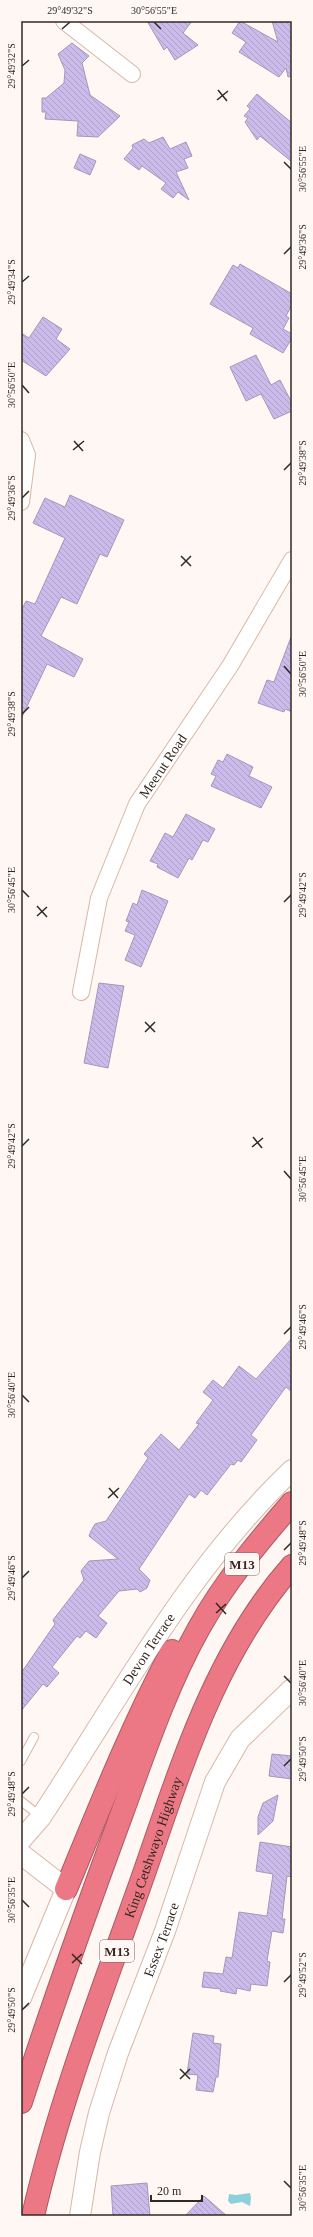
<svg xmlns="http://www.w3.org/2000/svg" width="313" height="2237" viewBox="0 0 313 2237" font-family="Georgia,serif">
<defs>
<pattern id="building-back-hatch" width="6" height="6" patternUnits="userSpaceOnUse"><rect width="6" height="6" fill="#cabbeb"/><path d="M-1 5l2 2M0 0l6 6M5-1l2 2" fill="none" stroke="#aea1c9"/></pattern>
</defs>
<rect width="100%" height="100%" fill="#fef7f4"/>
<path fill="#8dcfda" d="M250,2193L251,2198L250,2206L242,2202L231,2204L228,2201L229,2194L236,2195Z"/>
<path fill="url(#building-back-hatch)" stroke="#a298b7" d="M147,21H192L183,33L198,45L175,60L167,47L164,50Z
M240,21L278,42L272,21H292V76L288,77L286,68L279,77L239,52L246,42L232,33Z
M72,43L89,56L82,63L90,95L120,116L98,137L77,136L78,121L45,119L46,112H42V98H46L64,83L65,70L58,54Z
M257,94L292,123V162L260,136L257,140L245,122L248,118L244,116L250,109L247,106Z
M163,137L170,149L186,142L192,156L184,159L188,168L176,172L189,200L178,192L173,198L161,189L166,183L142,166L139,170L124,159L133,148L132,145L144,139L149,143Z
M80,154L96,161L90,175L74,168Z
M240,264L292,294V305L286,316L289,318L283,329L292,334V338L283,353L250,334L253,328L210,304L233,265L238,268Z
M43,317L62,329L56,339L70,349L46,376L21,360V333L29,338Z
M256,355L271,385L280,380L292,403V411L274,419L261,394L246,401L230,367Z
M70,495L124,520L107,557L100,554L77,604L61,597L41,636L83,659L74,677L47,664L21,719V611L26,601L35,604L65,538L33,523L45,498L65,507Z
M291,637L292,712L285,709L284,712L258,703L267,680L274,682Z
M227,754L253,767L249,776L272,787L261,808L211,786L216,776L211,774L218,760L223,762Z
M186,814L215,829L208,842L203,840L192,860L189,858L178,878L157,867L158,864L150,861L165,833L173,837Z
M142,890L168,901L141,967L125,960L135,935L125,931L129,922L126,921L133,903L137,905Z
M99,983L124,986L108,1068L84,1063Z
M292,1338V1392L286,1387L251,1435L257,1440L241,1462L238,1460L234,1465L231,1464L207,1495L201,1490L195,1498L189,1494L139,1569L150,1580L147,1588L140,1592L137,1589L119,1591L98,1616L107,1623L96,1638L86,1631L80,1638L77,1636L52,1667L59,1673L47,1687L43,1684L21,1711V1673L55,1624L53,1620L84,1580L81,1571L89,1561L118,1559L89,1536L91,1531L95,1524L106,1521L148,1458L144,1454L161,1434L179,1450L199,1424L196,1423L213,1400L203,1392L213,1380L223,1388L239,1366L256,1379Z
M272,1754L292,1756V1779L269,1776Z
M278,1795L273,1821L258,1835V1817L263,1803Z
M260,1842L292,1847V1877L287,1876L282,1919H285L283,1933L272,1931L267,1961L270,1962L267,1986L251,1984L250,1991L237,1988L236,1994L220,1991L221,1989L202,1987L204,1972L223,1974L226,1957L232,1958L239,1912L267,1916L273,1874L256,1871Z
M193,2033L214,2036L213,2043L221,2044L218,2077H216L213,2092L196,2090L198,2075L187,2074Z
M147,2183L150,2216H113L111,2186Z
M204,2196L227,2216H185Z"/>
<g fill="none" stroke-linecap="round" stroke-linejoin="round">
<defs>
<path id="service" d="M21,1761L34,1737
M21,1801L41,1817"/>
<g id="minor">
<path d="M64,21L132,74"/>
<path d="M21,440L27,455L21,502"/>
<path id="s1" d="M81,992L99,898L137,804L230,666L292,560"/>
</g>
<g id="tertiary">
<path id="s2" d="M21,1840L41,1817C120,1697 187,1570 292,1470"/>
<path d="M21,1854L66,1889L21,1998"/>
<path id="s3" d="M80,2216L90,2152L99,2113L118,2053L165,1931L215,1782L240,1739L292,1689"/>
</g>
<g id="motorway">
<path d="M66,1889C99,1809 131,1728 172,1651"/>
<path d="M21,2102C52,2006 86,1911 121,1816C144,1753 166,1687 199,1628C224,1583 258,1542 292,1503"/>
<path id="s4" d="M33,2216C58,2107 98,2002 136,1896C177,1782 210,1659 292,1566"/>
</g>
</defs>
<use href="#service" stroke="#d9b7a6" stroke-width="10"/>
<use href="#minor" stroke="#d9b7a6" stroke-width="18"/>
<use href="#tertiary" stroke="#d9b7a6" stroke-width="22"/>
<use href="#motorway" stroke="#ac5c62" stroke-width="24"/>
<use href="#service" stroke="#fff" stroke-width="8"/>
<use href="#minor" stroke="#fff" stroke-width="16"/>
<use href="#tertiary" stroke="#fff" stroke-width="20"/>
<use href="#motorway" stroke="#ec7885" stroke-width="22"/>
</g>
<path fill="none" stroke="#352821" stroke-width="1.5" d="M154,22L161,29M62,29L70,22M22,66L29,60M218,90L227,101M217,100L228,91M284,162L291,169M284,254L291,247M22,282L29,276M22,385L29,393M74,441L83,451M73,450L84,441M284,470L291,463M22,498L29,491M181,556L191,566M181,566L191,556M284,666L291,674M22,714L29,707M22,890L29,897M284,902L291,895M37,906L47,917M37,916L47,907M145,1022L155,1032M145,1032L155,1022M253,1137L262,1148M22,1146L29,1139M252,1147L263,1138M284,1171L291,1179M284,1334L291,1327M22,1395L29,1402M109,1488L118,1498M108,1498L119,1488M284,1550L291,1543M22,1578L29,1571M216,1603L226,1614M216,1613L226,1604M284,1676L291,1683M284,1766L291,1759M22,1794L29,1787M22,1900L29,1907M72,1954L82,1964M72,1963L82,1954M284,1982L291,1975M22,2010L29,2003M180,2069L190,2079M180,2079L190,2069M284,2181L291,2188"/>
<g text-anchor="middle" dominant-baseline="central" stroke-width="4" stroke-linejoin="round" paint-order="stroke">
<g fill="#fef7f4" stroke="#716660" stroke-width="1">
<rect x="225" y="1553" width="34" height="22" rx="3"/>
<rect x="100" y="1940" width="34" height="22" rx="3"/>
</g>
<g font-size="13" font-weight="bold" fill="#352821">
<text x="242" y="1564">M13</text>
<text x="117" y="1951">M13</text>
</g>
<g font-size="14" fill="#352821" stroke="#fef7f4">
<text stroke="none"><textPath href="#s1" startOffset="243">Meerut Road</textPath></text>
<text stroke="none"><textPath href="#s2" startOffset="230">Devon Terrace</textPath></text>
<text stroke="none"><textPath href="#s4" startOffset="388">King Cetshwayo Highway</textPath></text>
<text stroke="none"><textPath href="#s3" startOffset="289">Essex Terrace</textPath></text>
</g>
</g>
<rect width="313" height="2237" fill="none" stroke="#fef7f4" stroke-width="44"/>
<path d="M151 2195v6h51v-6" fill="none" stroke="#352821" stroke-width="2"/>
<text x="157" y="2195" font-size="12" fill="#352821" stroke="#fef7f4" stroke-width="3" paint-order="stroke">20 m</text>
<rect x="22" y="22" width="269" height="2193" fill="none" stroke="#352821" stroke-width="1.5"/>
<g font-size="10" text-anchor="middle" fill="#352821">
<text x="70" y="14">29°49'32"S</text>
<text x="154" y="14">30°56'55"E</text>
<text transform="translate(11 66) rotate(-90)" y="4">29°49'32"S</text>
<text transform="translate(302 169) rotate(-90)" y="4">30°56'55"E</text>
<text transform="translate(302 247) rotate(-90)" y="4">29°49'36"S</text>
<text transform="translate(11 282) rotate(-90)" y="4">29°49'34"S</text>
<text transform="translate(11 385) rotate(-90)" y="4">30°56'50"E</text>
<text transform="translate(302 463) rotate(-90)" y="4">29°49'38"S</text>
<text transform="translate(11 498) rotate(-90)" y="4">29°49'36"S</text>
<text transform="translate(302 674) rotate(-90)" y="4">30°56'50"E</text>
<text transform="translate(11 714) rotate(-90)" y="4">29°49'38"S</text>
<text transform="translate(11 890) rotate(-90)" y="4">30°56'45"E</text>
<text transform="translate(302 895) rotate(-90)" y="4">29°49'42"S</text>
<text transform="translate(11 1146) rotate(-90)" y="4">29°49'42"S</text>
<text transform="translate(302 1179) rotate(-90)" y="4">30°56'45"E</text>
<text transform="translate(302 1327) rotate(-90)" y="4">29°49'46"S</text>
<text transform="translate(11 1395) rotate(-90)" y="4">30°56'40"E</text>
<text transform="translate(302 1543) rotate(-90)" y="4">29°49'48"S</text>
<text transform="translate(11 1578) rotate(-90)" y="4">29°49'46"S</text>
<text transform="translate(302 1683) rotate(-90)" y="4">30°56'40"E</text>
<text transform="translate(302 1759) rotate(-90)" y="4">29°49'50"S</text>
<text transform="translate(11 1794) rotate(-90)" y="4">29°49'48"S</text>
<text transform="translate(11 1900) rotate(-90)" y="4">30°56'35"E</text>
<text transform="translate(302 1975) rotate(-90)" y="4">29°49'52"S</text>
<text transform="translate(11 2010) rotate(-90)" y="4">29°49'50"S</text>
<text transform="translate(302 2188) rotate(-90)" y="4">30°56'35"E</text>
</g>
</svg>
